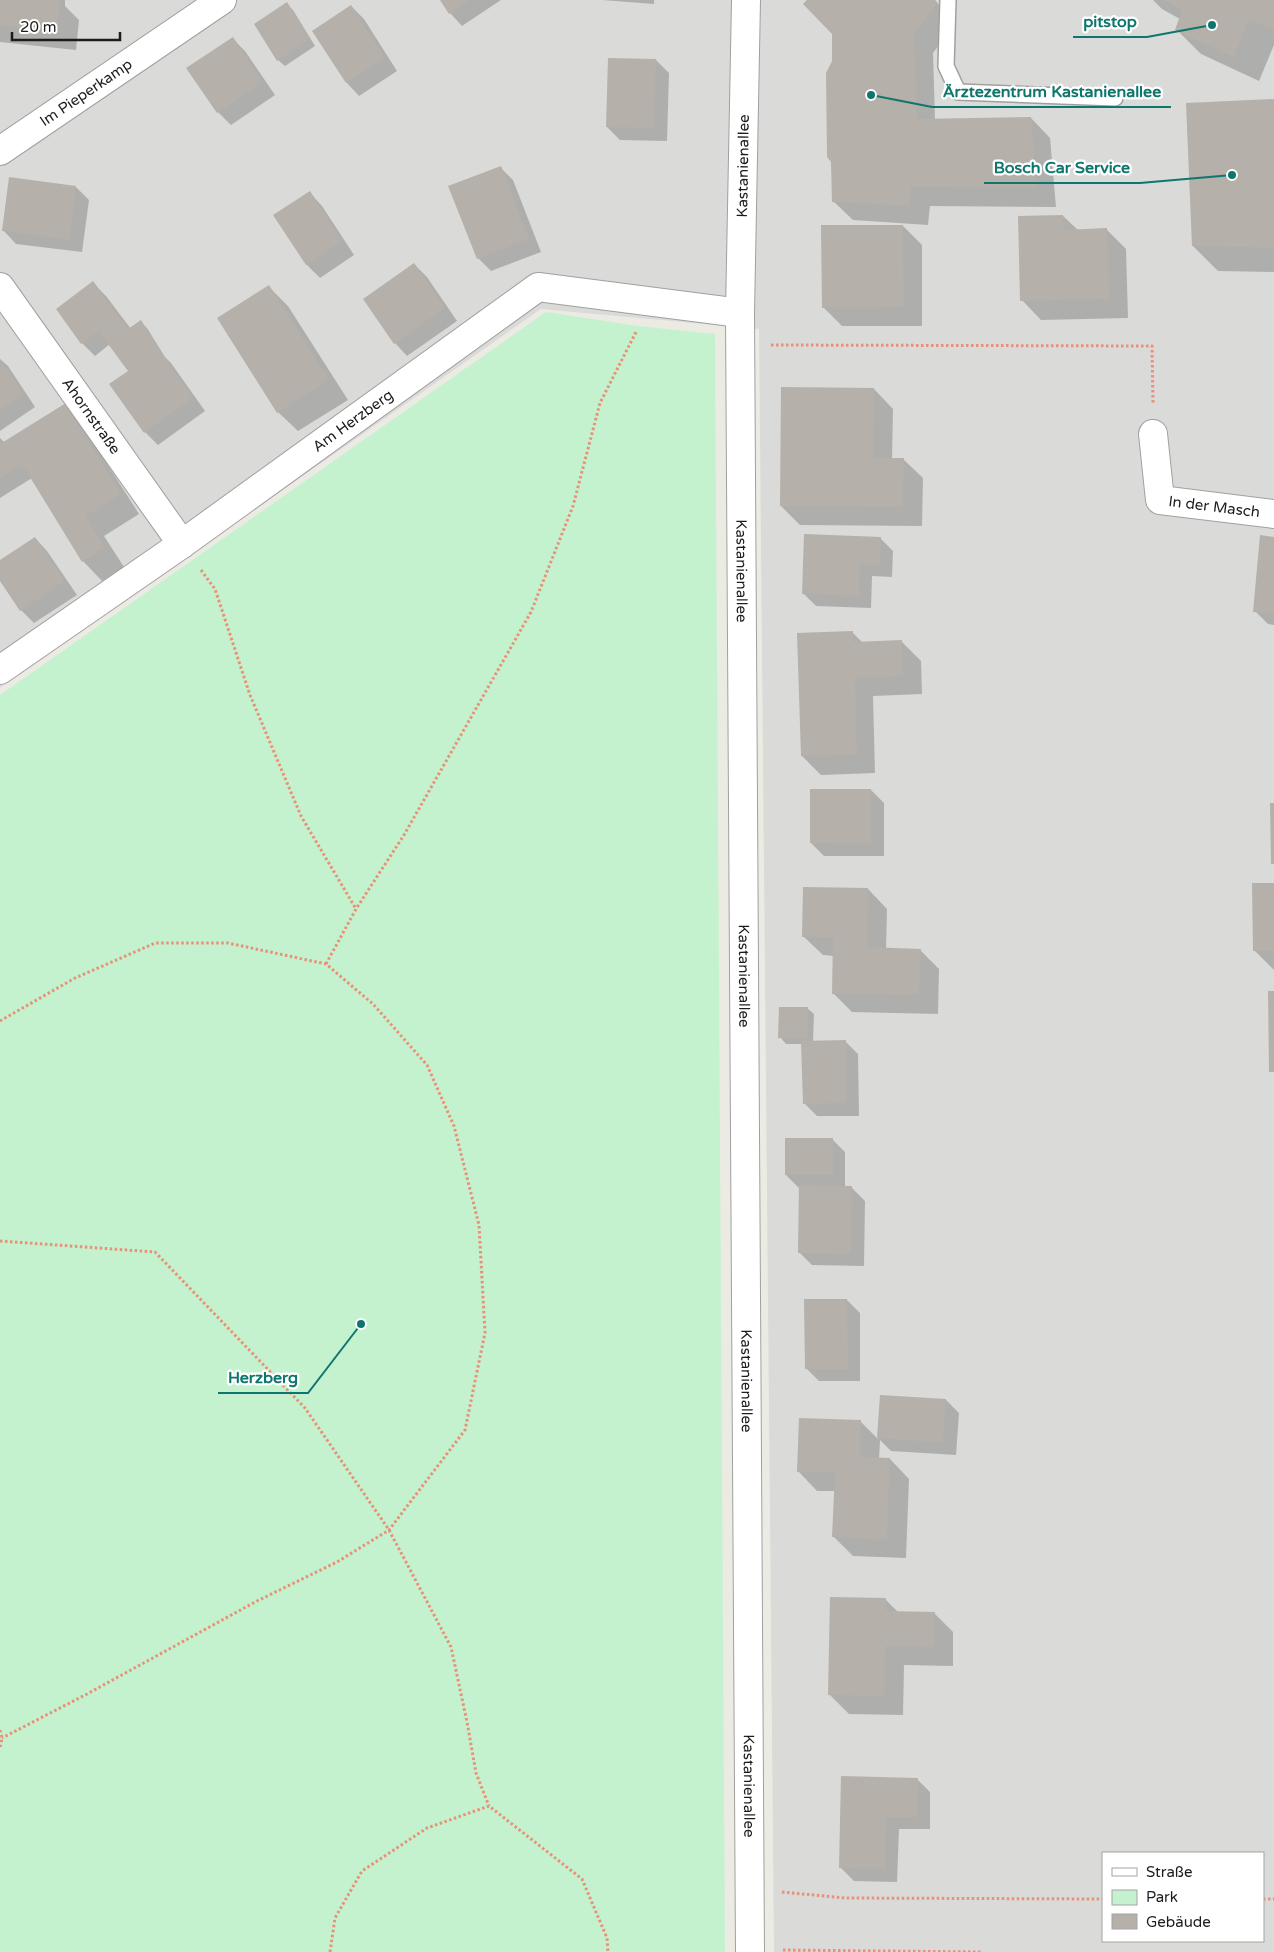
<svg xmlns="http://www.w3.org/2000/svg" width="1274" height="1952" viewBox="0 0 1274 1952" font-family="'Varela Round',sans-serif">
<rect width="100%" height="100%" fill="#ecebe3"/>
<path fill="#dadad9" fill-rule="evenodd" d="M0,0H1274V1952H774L759,329L541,309L0,688ZM1103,1853H1263V1941H1103Z"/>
<path fill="#c4f2ce" d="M546,312L638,326L715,334L725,1952H0V695Z"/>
<path fill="#0003" d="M0,0H65V6L79,20L76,50L0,42Z
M441,0H501L462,26L450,13Z
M602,0H654V4Z
M809,0H935L955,24L933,53L935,120L1031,118L1050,138L1056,207L930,206L928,225L853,220L833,201V34Z
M1153,0H1274V45L1259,81L1201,54L1176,29L1180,19L1162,9Z
M286,4L293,10L315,46L285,66L278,60Z
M351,6L364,19L397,71L359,96L347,83L313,31Z
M232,38L245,51L275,95L231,125L218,112Z
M656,60L669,73L667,141L620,140L607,127Z
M1274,100V272L1218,271L1193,246Z
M501,168L513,180L541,252L491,271L478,258Z
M76,187L89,200L82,252L16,244L4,231Z
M310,193L322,206L354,255L320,278L307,265L275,215Z
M1063,216L1078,230H1107L1126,249L1128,318L1041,320L1022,300Z
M903,226L922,245V326H842L823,307Z
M414,264L427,277L457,321L407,356L395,343Z
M93,283L106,296L131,329L141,322L147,328L165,357L171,363L205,411L158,445L145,432L129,371L110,344L95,356L82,343Z
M269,287L288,306L348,400L298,431L278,412L219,319Z
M0,359L8,366L35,407L0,431Z
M874,389L893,409L892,459H903L923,478L922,526L800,525L781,506Z
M65,405L78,418L139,514L104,536L124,567L102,581L83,561L32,478L0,498V438L4,442Z
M35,538L47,551L77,595L34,623L21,610L0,579V562Z
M880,538L893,551L892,577L872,576L871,608L816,606L803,593Z
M1274,538V625L1268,624L1255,611Z
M852,632L863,643L902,642L921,661L922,694L873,696L875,773L821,775L802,756Z
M871,790L884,803V856H824L811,843Z
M1274,884V970L1255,951Z
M868,889L887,909L886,949L920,950L939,969L938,1014L852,1012L833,993L834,956L823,955L803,936Z
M807,1008L814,1014L813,1042L845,1041L858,1054L859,1116H817L804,1103L803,1044H786L780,1037Z
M832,1139L845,1152V1187L852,1188L865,1201L864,1266L812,1265L799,1252V1188L786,1175Z
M847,1300L860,1313V1381H819L806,1368Z
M881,1396L946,1400L959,1413L956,1455L891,1451L880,1440L879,1459H890L909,1479L906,1558L853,1556L834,1537L835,1491H817L798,1471L861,1422L878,1439Z
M885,1599L899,1613H934L953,1632V1666L904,1665L903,1715L849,1714L830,1695Z
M917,1779L930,1792V1829H899L897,1882L854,1881L841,1868Z"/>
<path fill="#b5b0a9" d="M0,0H60L57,31L0,25Z
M440,0H469L449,14Z
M807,0H933L937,4L914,33L917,119L1031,117L1037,188L911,187L909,206L832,202L831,162L827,157L826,73L832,61V34L803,4Z
M1163,0H1274V30L1248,20L1234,57L1175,30L1182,10Z
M287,2L310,39L277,61L254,24Z
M351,5L385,58L346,83L312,31Z
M233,37L263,82L217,113L186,68Z
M608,58L656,59L654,128L606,127Z
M1274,99V248L1192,246L1186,103Z
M501,166L529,239L477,259L448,186Z
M9,177L76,186L70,240L2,231Z
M310,191L342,241L306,265L273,215Z
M1063,215L1064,230L1107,228L1109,299L1020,301L1018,216Z
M821,225H903L904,307L822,308Z
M414,263L445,308L394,344L363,299Z
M93,281L128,329L141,320L159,349L193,398L144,433L109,384L128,371L108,344L99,331L81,344L56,309Z
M269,285L329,380L277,413L217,318Z
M0,359L23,394L0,410Z
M781,387L874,388L873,458H904L903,507L780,506Z
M66,403L121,494L86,516L105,548L82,562L22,464L0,478V444Z
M804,534L881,537L880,565L860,564L859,596L802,594Z
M1260,535L1274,537V613L1253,612Z
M35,537L65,581L20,611L0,581V560Z
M853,631V642L902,640L903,676L855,677L857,755L801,756L797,633Z
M810,789H871V844L810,843Z
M1270,803H1274V864H1271Z
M1252,883H1274V951H1253Z
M803,887L868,888L867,947L921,949L919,995L832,994L833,937H802Z
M1268,991H1274V1072H1269Z
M779,1007H808V1038H778Z
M846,1040V1103L803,1104L801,1041Z
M785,1138H833V1175H785Z
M799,1185L852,1186L851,1254L798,1253Z
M804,1299H847L848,1369H805Z
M880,1395L946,1399L943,1443L877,1438Z
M799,1418L861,1420L860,1457L890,1458L887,1540L832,1537L835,1473L797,1472Z
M830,1597L886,1598V1611L935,1612L934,1647L885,1646L884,1696L828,1695Z
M841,1776L918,1778L917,1817H886L885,1869L839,1868Z"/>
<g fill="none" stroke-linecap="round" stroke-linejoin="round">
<defs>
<path id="service" d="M948,0L946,66L958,92L1115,98"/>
<g id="minor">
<path id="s1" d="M746,0L740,313L750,1952"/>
<path id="s2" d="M0,151L222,0"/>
<path id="s3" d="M0,287L182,544"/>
<path id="s4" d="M1153,434L1160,500L1274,514"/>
<path id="s5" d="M0,670L182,544L538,287L740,313"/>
</g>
</defs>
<use href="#service" stroke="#a0a0a0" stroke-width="18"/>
<use href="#minor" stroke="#a0a0a0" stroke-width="30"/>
<path stroke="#e99178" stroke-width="3" stroke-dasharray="2.5 2.5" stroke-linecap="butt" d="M771,345L1152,346L1153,404
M201,570L215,589L250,695L301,816L356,909
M326,964L356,909L404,835L531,612L573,506L600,403L636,332
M0,1021L75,978L155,943H228L326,964L373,1004L427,1065L454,1126L479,1225L485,1333L465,1430L389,1530L337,1562L257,1601L87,1694L2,1738
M0,1241L155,1252L305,1408L389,1530L451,1647L467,1722L476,1773L489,1806
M0,1730L2,1738L0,1748
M782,1892L845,1898L1103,1899
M1263,1899H1274
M783,1950L981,1952
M330,1952L335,1918L362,1871L427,1828L489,1806L582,1879L607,1938L608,1952"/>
<use href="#service" stroke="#fff" stroke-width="15"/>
<use href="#minor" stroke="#fff" stroke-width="28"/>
</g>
<g text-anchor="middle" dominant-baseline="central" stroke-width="4.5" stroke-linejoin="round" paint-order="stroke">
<g font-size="15" fill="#1c1c1c" stroke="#fff">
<text stroke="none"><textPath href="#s2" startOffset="104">Im Pieperkamp</textPath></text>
<text transform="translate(743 166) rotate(-89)">Kastanienallee</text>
<text stroke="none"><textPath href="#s3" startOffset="158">Ahornstraße</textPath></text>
<text stroke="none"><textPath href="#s5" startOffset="432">Am Herzberg</textPath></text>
<text stroke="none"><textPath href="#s4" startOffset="121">In der Masch</textPath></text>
<text stroke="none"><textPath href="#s1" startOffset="571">Kastanienallee</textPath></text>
<text stroke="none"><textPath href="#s1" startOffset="976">Kastanienallee</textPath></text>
<text stroke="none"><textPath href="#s1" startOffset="1381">Kastanienallee</textPath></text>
<text stroke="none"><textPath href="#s1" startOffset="1786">Kastanienallee</textPath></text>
</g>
</g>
<path fill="none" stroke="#0f766e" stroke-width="2" d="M1212 25L1147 37H1073M871 95L932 107H1171M1232 175L1140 183H984M361 1324L308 1393H218"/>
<g fill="#0f766e" stroke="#fff" stroke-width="2">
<circle cx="1212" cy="25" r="5"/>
<circle cx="871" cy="95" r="5"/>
<circle cx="1232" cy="175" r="5"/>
<circle cx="361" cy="1324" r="5"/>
</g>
<g font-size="16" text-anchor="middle" font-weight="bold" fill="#0f766e" stroke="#fff" stroke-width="4.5" stroke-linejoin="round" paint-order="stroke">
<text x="1110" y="27">pitstop</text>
<text x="1052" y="97">Ärztezentrum Kastanienallee</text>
<text x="1062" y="173">Bosch Car Service</text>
<text x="263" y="1383">Herzberg</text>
</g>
<rect x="1102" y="1852" width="162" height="90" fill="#ffffff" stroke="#a4a4a4"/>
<rect x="1112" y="1868" width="25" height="8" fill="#ffffff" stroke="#a4a4a4"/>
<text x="1146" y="1877" font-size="15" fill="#1c1c1c">Straße</text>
<rect x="1112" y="1890" width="25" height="15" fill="#c4f2ce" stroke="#a4a4a4"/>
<text x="1146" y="1902" font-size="15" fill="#1c1c1c">Park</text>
<rect x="1112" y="1914" width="25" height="15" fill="#b5b0a9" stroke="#a4a4a4"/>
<text x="1146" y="1927" font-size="15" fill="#1c1c1c">Gebäude</text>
<path d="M12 32v8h108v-8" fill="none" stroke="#1c1c1c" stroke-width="2.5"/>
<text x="20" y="32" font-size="15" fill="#1c1c1c" stroke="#ffffff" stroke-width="4" paint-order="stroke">20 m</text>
</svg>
